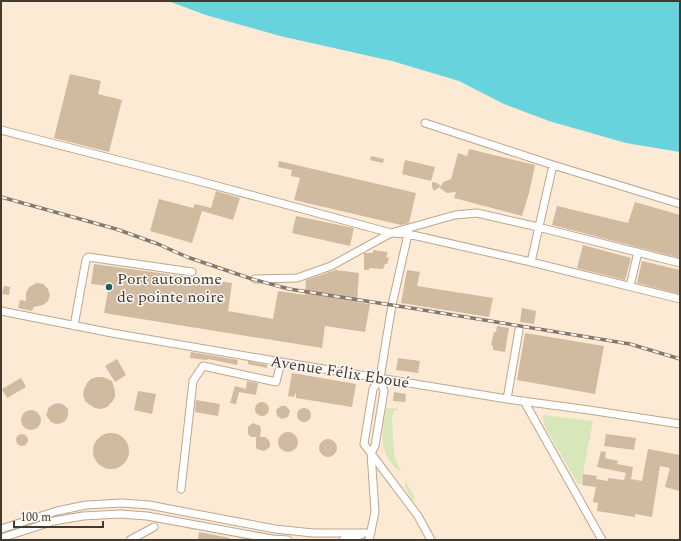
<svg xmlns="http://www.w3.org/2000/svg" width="681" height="541" viewBox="0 0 681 541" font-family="Spectral,serif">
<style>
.green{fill:#d8e7b9}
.water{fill:#67d3dc}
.building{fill:#d0baa0}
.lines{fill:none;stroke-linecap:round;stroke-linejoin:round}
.minor-casing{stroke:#bda78e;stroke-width:9}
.minor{stroke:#fff;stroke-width:7}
.rail-casing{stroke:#86796b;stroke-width:3.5}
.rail{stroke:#fef9f4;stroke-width:2;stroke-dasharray:6;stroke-linecap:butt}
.poi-dot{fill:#17625a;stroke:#fef9f4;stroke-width:1.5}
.labels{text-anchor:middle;stroke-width:3;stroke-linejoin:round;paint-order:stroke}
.poi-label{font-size:16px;fill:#42392f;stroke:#fef9f4;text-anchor:start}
.street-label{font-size:16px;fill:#42392f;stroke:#fef9f4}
</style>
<rect width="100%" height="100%" fill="#fcead4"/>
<!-- green -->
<path class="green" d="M386 408 399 409 394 411 392 417 394 455 401 472C377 455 382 433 386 408Z
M544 415 593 421 581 484H578L544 425 543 417Z
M405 480 415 498 412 500 405 487Z"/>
<!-- water -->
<path class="water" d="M168 1H680V152L626 143 549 121 504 104 459 81 392 61 280 36 206 15Z"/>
<!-- building -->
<path class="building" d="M70 74 101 81 98 94 122 100 109 152 54 138Z
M469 149 535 165 529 193 522 216 454 198 456 192 447 193 440 188 443 182 451 179 458 153 467 156Z
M371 156 384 159 383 163 370 160Z
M405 160 435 167 431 181 402 174Z
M279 161 416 193 409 223 401 225 294 200 300 178 291 176 292 170 278 167Z
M432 182 437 183 441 186 434 191 432 187Z
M216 191 240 198 233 220 202 211 192 243 150 231 159 199 193 208 195 204 211 208Z
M635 202 680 215V258L552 225 557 206 628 223Z
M296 216 354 228 350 246 292 233Z
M583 245 631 258 625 280 577 268Z
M373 250 388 252 386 257 389 258 387 264H385L383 269 369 268V270H364V253H373Z
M642 261 680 270V294L637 283Z
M94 264 232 283 228 311 273 319 278 291 305 295 306 280 336 270 359 273 357 302 370 304 365 332 325 326 322 348 104 313 109 286 91 284Z
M407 270 420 272 417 286 493 298 489 317 401 303Z
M37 283 43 284 48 289 50 295 48 301 43 305 34 307 32 311 18 308 20 300 26 301V293L29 287Z
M4 286 10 287 9 295 2 294Z
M522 308 536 311 534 324 520 322Z
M497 326 509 328 505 352 493 350V346L491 345 494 332H496Z
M525 333 604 346 595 394 517 380Z
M191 352 238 360 237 365 208 359 207 360 190 358Z
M398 358 420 361 418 373 396 370Z
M117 359 126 375 115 382 105 366Z
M248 361 267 365V368L248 364Z
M292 373 356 384 352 407 296 398V392L294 397 288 396Z
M97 377H103L112 381 115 391V397L112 402 107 407 101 409 95 408 90 405 85 401 83 395 84 389 87 383 91 379Z
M21 378 26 387 7 398 2 389Z
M247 381 258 383 256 395 239 392 236 404 230 403 235 386 246 389Z
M138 391 156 394 152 414 134 410Z
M394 392 406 394 405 402 393 401Z
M196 400 220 404 218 416 195 412Z
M255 409a7 7 0 1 1 14 0a7 7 0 1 1-14 0Z
M59 403 64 405 68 409V415L66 420 62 423 56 424 51 422 46 415 49 407 54 404Z
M281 406H286L290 411 288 417 282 419 277 416 276 410Z
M297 415a7 7 0 1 1 14 0a7 7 0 1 1-14 0Z
M21 420a10 10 0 1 1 20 0a10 10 0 1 1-20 0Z
M253 423 260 426 261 430 260 437H265L268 439 270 443V447L264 451 257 449 256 446V437H251L248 434V427Z
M278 442a10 10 0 1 1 20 0a10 10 0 1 1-20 0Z
M93 451a18 18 0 1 1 36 0a18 18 0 1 1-36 0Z
M16 440a6 6 0 1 1 12 0a6 6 0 1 1-12 0Z
M606 434 636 438 634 450 604 446Z
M319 448a9 9 0 1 1 18 0a9 9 0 1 1-18 0Z
M648 449 680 455V491L665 487 670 468 660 466 652 517 635 514V517L597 511 598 503 593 502 596 487 582 485 583 474 597 476 596 479 608 481V478L624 480 626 473 597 467 601 451 606 452 605 458 618 461 617 464 633 467 631 479 642 481Z
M199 532 230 538 229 540 198 539Z"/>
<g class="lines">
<!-- minor casing -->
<g class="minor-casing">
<path id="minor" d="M425 123 553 165 680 204
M1 130 195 180 391 233 408 234 531 262 680 299
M531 262 553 165
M255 279 297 278 331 266 391 233 455 215 477 213 538 227 680 263
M630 286 638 252
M1 311 112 333 281 362 507 399 589 410 680 424
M74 326 86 260 88 257 192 272
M380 378 373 389 364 444 418 516 431 540
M507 399 519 330
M524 401 602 540
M181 489 193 381 203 366 276 382 281 362
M1 529 57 511 86 505 122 503 149 505 275 529 313 533H371
M1 538 54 521 83 516 120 514 147 516 272 539 288 540
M130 540 154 527
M343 540 361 535
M369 540 375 512 371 453 375 446 384 391 380 378 392 305 408 234"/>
</g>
<!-- minor -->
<use href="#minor" class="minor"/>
<!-- rail casing -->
<g class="rail-casing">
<path id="rail" d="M1 197 116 229 158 244 187 257 252 279 289 289 417 309 630 344 680 359"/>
</g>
<!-- rail -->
<use href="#rail" class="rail"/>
</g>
<!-- markers -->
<circle class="poi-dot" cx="109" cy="287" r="4"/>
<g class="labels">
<!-- poi labels -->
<g class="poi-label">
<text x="117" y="284">Port autonome<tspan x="117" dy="18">de pointe noire</tspan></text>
</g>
<!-- street labels -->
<g class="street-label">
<text transform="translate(340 371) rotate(9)" y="6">Avenue Félix Eboué</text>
</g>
</g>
<!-- border -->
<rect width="681" height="541" fill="none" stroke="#42392f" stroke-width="4"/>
<!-- scale -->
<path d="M14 521v6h89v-6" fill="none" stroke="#42392f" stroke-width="2"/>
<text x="20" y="521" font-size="12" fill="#42392f" stroke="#fef9f4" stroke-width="3" paint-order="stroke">100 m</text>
</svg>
